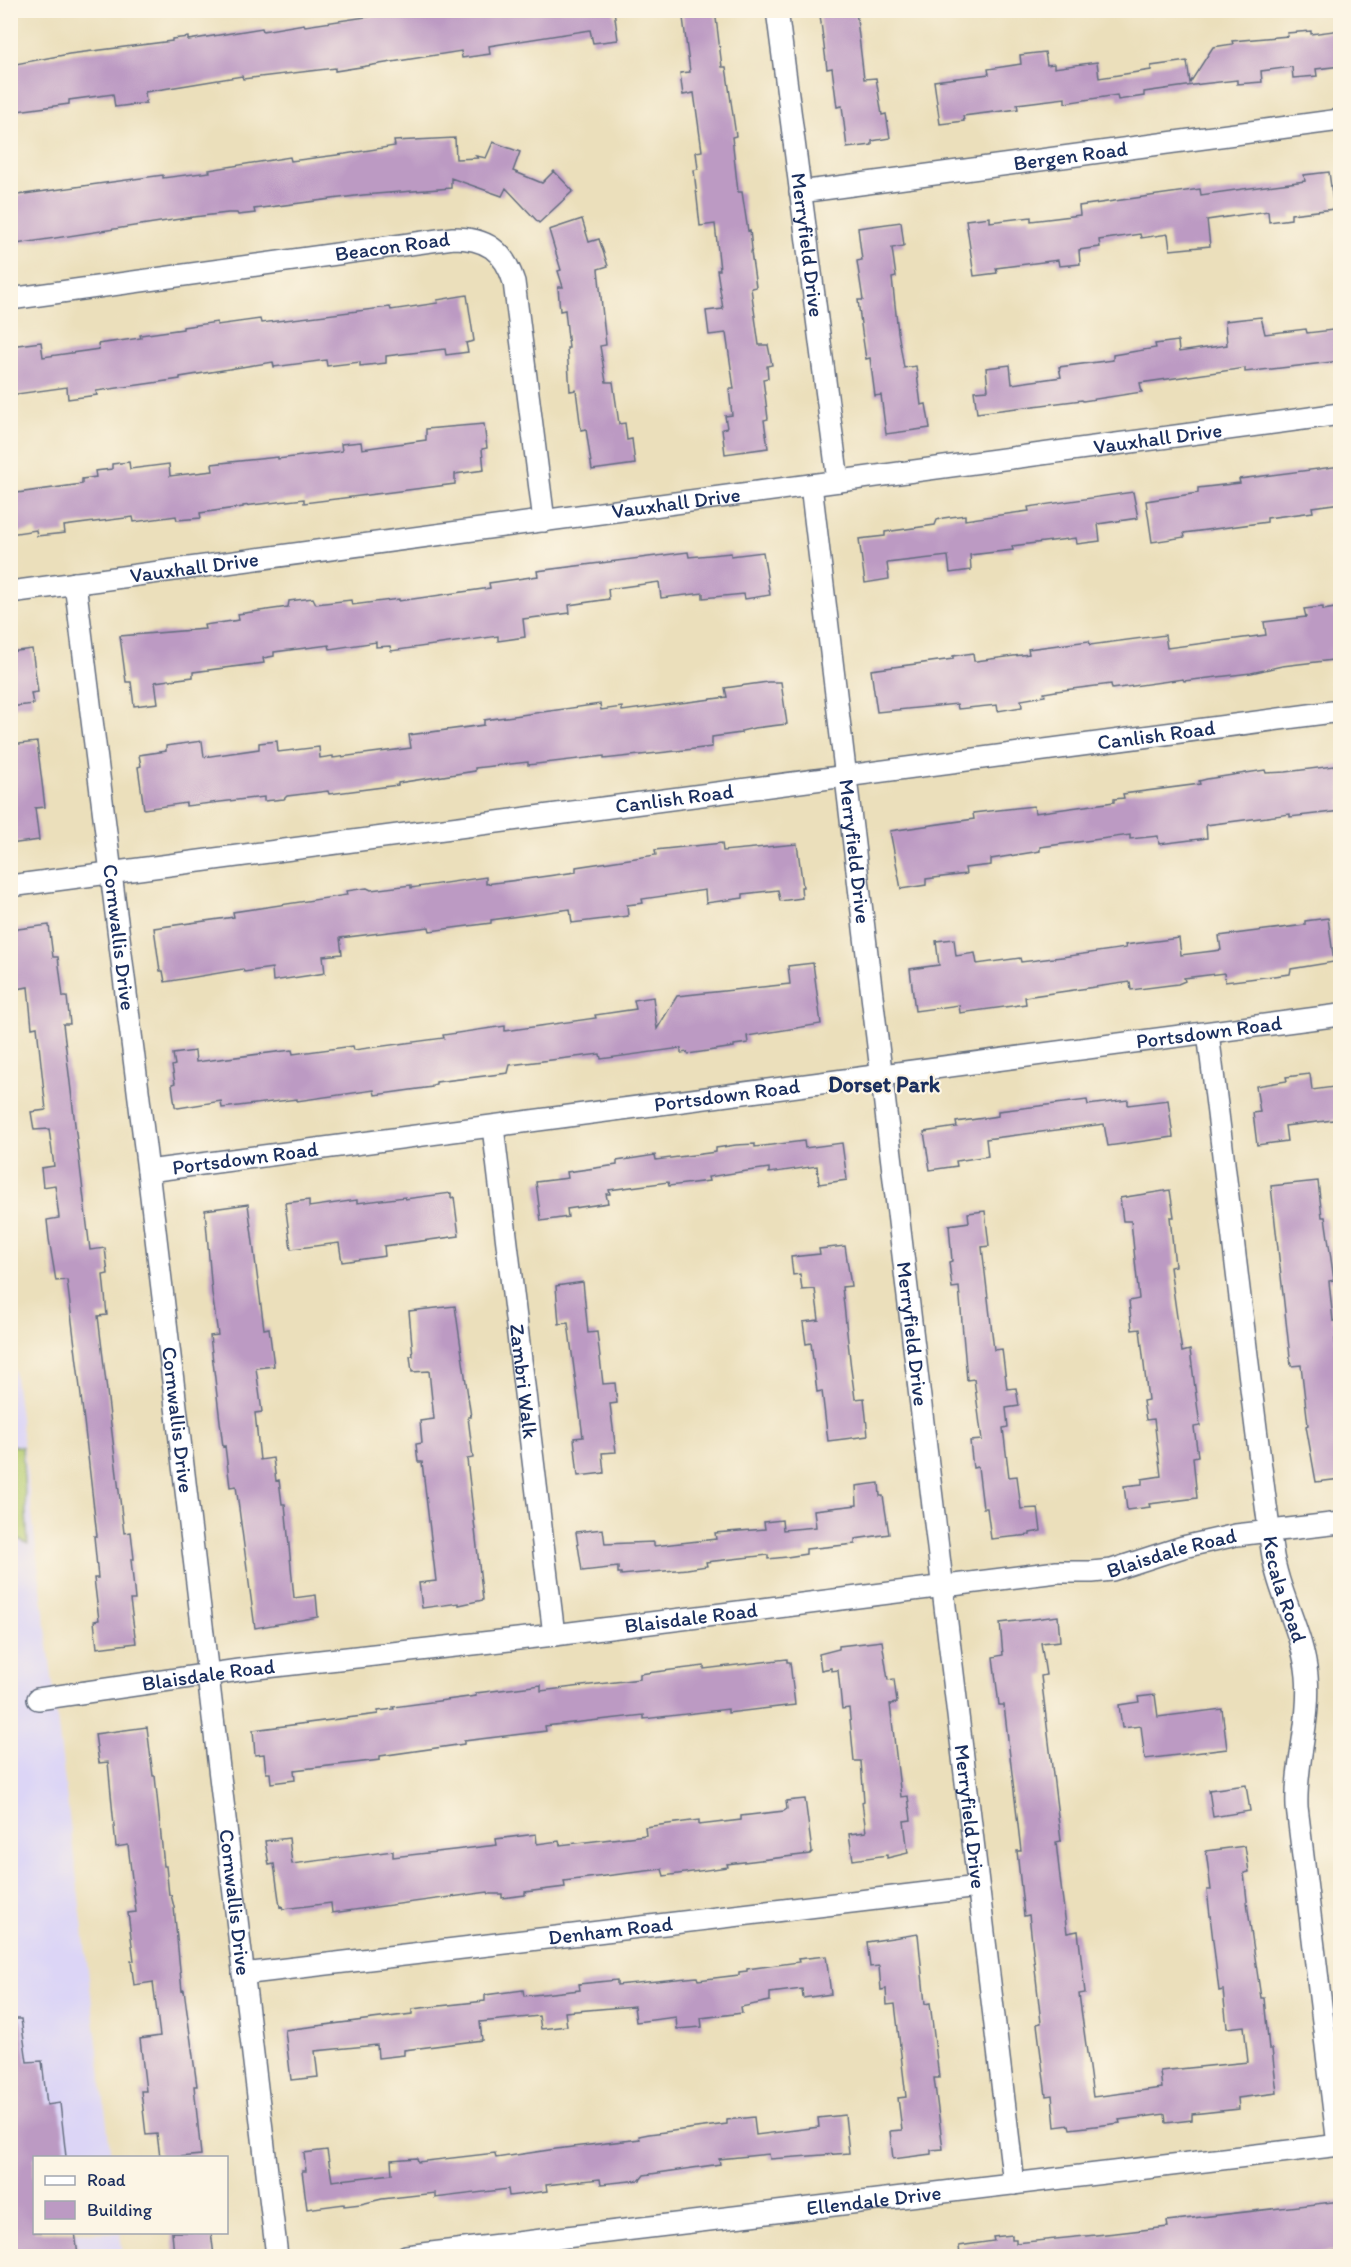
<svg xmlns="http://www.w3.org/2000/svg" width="1351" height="2267" viewBox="0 0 1351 2267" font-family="Itim,sans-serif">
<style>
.built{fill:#dcd5f6}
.green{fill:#b5cd72;stroke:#687e68;stroke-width:1.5}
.building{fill:#bc9ac3}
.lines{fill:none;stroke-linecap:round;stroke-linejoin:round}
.minor-casing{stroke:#646d7f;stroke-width:24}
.minor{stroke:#fff;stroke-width:21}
.labels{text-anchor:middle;stroke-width:4.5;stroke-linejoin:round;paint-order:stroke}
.street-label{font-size:21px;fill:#1b2f5e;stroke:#fcf5e5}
.neighbourhood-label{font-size:22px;font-weight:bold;fill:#1b2f5e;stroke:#fcf5e5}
</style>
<rect width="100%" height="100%" fill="#fcf5e5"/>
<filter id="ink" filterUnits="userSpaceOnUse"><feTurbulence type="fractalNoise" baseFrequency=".0167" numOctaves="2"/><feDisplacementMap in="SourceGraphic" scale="12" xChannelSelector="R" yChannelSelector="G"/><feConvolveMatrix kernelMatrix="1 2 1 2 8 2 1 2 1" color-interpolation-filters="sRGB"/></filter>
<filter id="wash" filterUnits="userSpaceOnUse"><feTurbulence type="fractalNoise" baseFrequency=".008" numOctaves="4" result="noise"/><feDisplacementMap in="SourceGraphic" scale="24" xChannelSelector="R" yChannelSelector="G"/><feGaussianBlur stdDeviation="1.35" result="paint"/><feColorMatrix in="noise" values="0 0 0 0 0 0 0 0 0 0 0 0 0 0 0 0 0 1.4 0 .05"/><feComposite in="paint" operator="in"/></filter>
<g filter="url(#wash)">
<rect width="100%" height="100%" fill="#ebdfbb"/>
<!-- built -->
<path class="built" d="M10 1335 111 2157 34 2158V2232L120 2233 123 2256H11Z"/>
<!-- green -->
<path class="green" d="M11 1445 22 1447 28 1544 11 1535Z"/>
<g id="blocks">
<!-- building -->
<path class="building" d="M413 10H614L618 40 593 43 590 30 489 46 490 54 462 58 461 51 335 71V68L243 79 242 76 145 92 146 103 115 107 113 94 69 100V104L10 112V65L69 54 172 41V39L188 37V40L262 28 263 31 304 24 305 26Z
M682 10H715L722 67H726L736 136 732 137 738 192H742L748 231 750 230 752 249 751 252 756 287 751 288 759 345H768L772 365 767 366 768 378 763 379 768 419 764 420 768 448 725 454 722 429 727 428 725 416 732 415 729 389H734L726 333 709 335 706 311 723 309 717 270H720L715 224 700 226 694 170 698 169 696 152 702 151 694 93 683 95 680 73 690 72Z
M856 11 864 79 876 78 882 115 886 114 890 138 872 141V145L847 148 842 106 837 107 832 68 827 69 820 15Z
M1341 30V66L1316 69 1317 76 1293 78 1292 67 1261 71 1262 82 1237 84V80L1201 84 1144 92V96L1118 100 1117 95 1065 103V98L1017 104 1018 109 963 116 964 121 940 124 934 81 989 74 988 69 1021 64 1020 55 1045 52 1047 65 1054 64V68L1097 62 1099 78 1151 70V66L1187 61 1190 83 1213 47 1233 44 1232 41 1288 36 1287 33 1311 31V34Z
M455 138 456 159 478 158 476 156 486 158 493 142 520 152 513 171 542 183 554 171 573 191 539 223 506 188 502 196 451 178V188L363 195 254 209 255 213 238 215 237 213H228L193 217 10 245V196L163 175V178L210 172 209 170 290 157 291 161 345 154 395 146 394 141Z
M1329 172 1334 209 1291 214V219L1269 222 1268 211 1207 220 1210 246 1170 250 1168 234 1141 238 1140 234 1099 240 1100 247 1079 250 1080 264 1059 266 1058 260 996 268 997 273 974 276 966 220 990 217V222L1031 217V221L1080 215 1079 206 1200 189 1201 195 1243 189 1305 181 1304 175Z
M582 219 589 242 599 239 608 266 598 269 606 345 600 346 606 382H613L619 424 625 423 627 440 632 439 635 464 592 470 586 429 581 430 576 390 570 391 567 348H569L565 310 560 311 558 287H563L558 271 561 270 549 230Z
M901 222 904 246 892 248 896 277 892 278 898 332 904 368 916 366 921 405 926 404 930 428 886 434 881 395 875 396 870 358 866 359 862 332 858 300H863L857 261 862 260 858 228Z
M467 295 474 341 466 343 468 352 446 355 445 349 386 356V363L360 366V362L327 366 326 360 274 367 273 362 180 377V379L96 391 97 395 68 399 67 387 10 395V346L41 342 43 357 99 349 98 344 141 338 140 335 183 329V327L217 322V325L260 319 261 323 390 307 391 310 438 303 437 300Z
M1261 317 1265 334 1306 329 1307 333 1341 329V361L1245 372V368L1140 383 1142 392 1083 401 1082 400 977 413 974 391 988 390 986 368 1010 365 1012 384 1061 377 1059 367 1113 360V355L1156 348 1155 344 1178 341 1179 352 1227 345 1225 321Z
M484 424 487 448 482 449 484 470 455 474V484L304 503V499L243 506V507L200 513 201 518 177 520 176 516 134 522 133 517 64 526 65 533 37 536 36 530 10 534V494L82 484V479L96 477 95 471 112 469V464L129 462 130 469 169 464 170 476 213 471 212 464 278 457V459L342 451 341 444 361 442 362 449 426 440V429Z
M1341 466V503L1312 507 1313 512 1267 518V522L1184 533 1185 537 1152 542 1146 501 1198 493V488L1240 483 1239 479Z
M1133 492 1138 518 1098 524 1100 541 1077 544 1076 538 1012 546 1013 550 970 555 971 570 950 573 948 556 887 563 889 579 865 583 859 539 885 536V532L935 525 937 520 943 518 965 515V520L1029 511 1028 507Z
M688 552 689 557 731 553V556L763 552 770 595 745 599 744 594 703 598V593L661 598 659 582 608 589 609 599 569 605 570 613 523 619 525 637 498 641V636L391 651 390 646 376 647V642L330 649 329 645 274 652V656L263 658 264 663 193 672V677L155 682 158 703 134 706 131 682H126L120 636 205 629 204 625 239 620 238 614 288 607 289 601 313 598 316 604 351 600 352 605 399 599V601L490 588 489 583 538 576 537 571Z
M1323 607V610L1341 607V659L1282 666 1251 673 1184 681 1183 679 1112 689 1111 684 1056 691 1044 693 1045 696 1021 700 1022 707 998 711 997 705 958 709 957 704 877 712 871 670 953 659V656L973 653 974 661H976L1029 654 1028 649 1089 641 1090 645 1165 635 1167 648 1266 635 1264 622 1306 617 1304 609Z
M32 649 38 692 31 693 33 704 10 707V652Z
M768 682H781L787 724 754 728 741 731V733L712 737V747L604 759V756L528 765V762L475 768V771L398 783V785L329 794 328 791 287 796 284 799 264 801V797L186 806V803L144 809 138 767 141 766 139 755 166 751V746L202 741 204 757 259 749V743L277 741 278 752 319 747 320 758 333 756V758L411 748 409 735 484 725V720L600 704 601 710 622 707V711L665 705 727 697 725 688Z
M37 742 45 807 35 808 39 840 10 844V745Z
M1341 765V811L1290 817V814L1206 825 1207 838 1159 844 1158 836 1130 839V835L1040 847V851L991 859V865L965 868 966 874 926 879V885L901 889 890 831 974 819 973 813 1034 806 1035 813 1114 802V799L1124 798 1123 794 1200 784 1199 781 1207 779 1265 770 1266 773 1286 772Z
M722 843 723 851 797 844 803 887H801L802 898 780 901 778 890 743 894V898L706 903 705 890 642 899 643 903 627 905 628 916 572 923 570 909 491 920V923L468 926 430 931 429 927 340 938 342 954 323 956 325 973 273 981 272 968 244 972 243 969 165 982 163 971H160L154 928 234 917 233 912 347 895 346 891 367 888 371 890 411 885V888L486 877V884L526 879 576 872V867L656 855 655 850Z
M1328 918 1334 962 1291 969 1290 974 1225 982 1224 973 1184 978 1185 981 1178 984 1131 990 1130 982 1025 997 1026 1004 960 1013 959 1005 915 1011 910 969 939 965 936 941 954 939 956 956 975 953 977 964 1020 958 1021 962 1062 957 1126 948 1125 945 1179 938 1181 955 1221 950 1219 936 1305 925V921Z
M49 925 53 957H58L63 997H67L70 1024H63L90 1250 105 1248 108 1274 103 1275 107 1315 98 1316 124 1533 131 1532 134 1559H131L135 1600H130L136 1643 97 1648 94 1621 99 1620 94 1578H98L94 1536H97L84 1421 67 1280 56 1281 49 1239 47 1220 59 1218 55 1185 43 1187 41 1168 54 1166 49 1129 34 1130 31 1112 46 1110 37 1027 32 1028 28 987 12 990 10 979V930Z
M813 963 821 1024 747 1036 748 1043 734 1045V1047L688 1054 687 1052 681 1053V1048L601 1059 600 1054 551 1060 510 1065 508 1073 436 1082V1084L432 1085V1087L375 1095 374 1090 297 1101V1099L222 1108 221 1101 178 1108 175 1106 172 1084 175 1083 172 1066 175 1065 173 1054 195 1051 196 1062 292 1050 293 1054 353 1046 354 1050 444 1038 443 1035 505 1026V1031L596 1018 595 1015 636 1009 634 1000 653 997 657 1029 677 996 790 984 788 966Z
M1310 1074 1312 1090 1341 1086V1119L1285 1126 1287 1141 1257 1145 1253 1113 1260 1112 1256 1086 1287 1081 1286 1077Z
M1087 1100 1088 1105 1128 1100V1105L1168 1100 1173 1137 1108 1146 1104 1124 986 1139 988 1156 956 1161 957 1166 930 1170 924 1132 957 1127 956 1122 998 1116V1111Z
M804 1141 805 1148 842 1143 847 1180 819 1184 817 1166 769 1173V1168L740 1172 708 1177 709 1181 669 1186 668 1182 609 1190 610 1194H606L608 1203 567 1209 568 1217 541 1221 536 1182 568 1178 567 1172 617 1165V1161L655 1155 656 1160 716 1152V1148L736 1145 755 1144V1147Z
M1318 1181 1322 1217H1325L1334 1280 1329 1281 1333 1321H1341V1338L1335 1339 1341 1379V1479L1316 1482 1306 1426 1308 1425 1301 1365 1291 1366 1271 1186Z
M1170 1190 1174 1217H1170L1175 1266 1170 1267 1176 1310 1182 1352 1190 1350 1200 1426 1194 1427 1198 1456 1193 1457 1197 1498 1149 1504 1150 1507 1127 1510 1124 1486 1142 1484V1479L1161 1476 1154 1419 1146 1420 1143 1401 1148 1400 1140 1329 1132 1330 1129 1301 1139 1299 1131 1221H1123L1120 1198Z
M451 1193V1198L454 1197 459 1236 384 1246 385 1256 342 1262 339 1243 291 1249 285 1203 309 1200V1207L357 1200V1203L405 1197V1199Z
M248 1204 264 1329 269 1328 274 1366 256 1368 262 1412 255 1413 260 1460 273 1458 276 1481 279 1480 282 1504H285L294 1598 316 1595 318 1617 255 1628 236 1486 230 1487 225 1446 223 1447 210 1336 218 1335 212 1293 205 1210Z
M985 1211 989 1246 982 1247 994 1350 1002 1349 1007 1389 1016 1388 1019 1406 1006 1408 1008 1427 1003 1428 1009 1477 1017 1476 1021 1509 1038 1508 1041 1531 1030 1533V1535L991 1539 987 1508H983L978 1467 973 1468 970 1441 982 1440 974 1379 967 1380 959 1287 952 1288 949 1262 952 1261 949 1225 969 1222 968 1213Z
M845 1246 851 1286 842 1287 851 1369 855 1399 864 1398 868 1436 828 1441 822 1391 817 1392 811 1343 806 1344 803 1322 819 1320 815 1289 802 1290 800 1274 793 1275 791 1257 820 1254 819 1249Z
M583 1282 588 1333 597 1332 603 1384 615 1383 617 1403 610 1404 616 1452 602 1453 604 1473 578 1476 574 1438 583 1437 568 1323 559 1324 556 1286Z
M455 1306 471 1417H468L473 1458 467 1459 483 1600 459 1605V1603L422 1608 419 1583 436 1581 422 1462H418L416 1444 422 1443 420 1421 434 1419 429 1371 412 1372 410 1356H413L409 1311Z
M879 1483 880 1496H883L889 1534 855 1539V1544L806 1549V1554L787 1557 768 1559V1555L706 1562 707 1566 687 1569 621 1575V1573H618V1567L582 1571 576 1532 603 1529 605 1544 654 1542V1546L716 1539 715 1533 765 1529 764 1522 782 1520 783 1530 816 1527 814 1510 857 1505 856 1486Z
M1058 1616 1060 1641 1041 1643 1046 1675 1041 1676 1061 1841 1056 1842 1061 1886 1067 1933 1078 1931 1085 1993 1079 1994 1093 2097 1162 2088 1160 2071 1248 2062 1244 2026 1227 2028 1223 1990 1219 1991 1207 1890H1211L1206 1851 1245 1846 1249 1872 1244 1873 1248 1910 1261 1998H1264L1269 2049H1272L1277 2093 1238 2098 1239 2109 1192 2114V2120L1166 2123 1165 2114 1119 2120 1120 2123 1070 2129 1069 2125 1055 2127 1052 2095 1046 2096 1037 2024 1041 2023 1029 1915 1024 1916 1017 1851H1021L1004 1705H999L993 1657 1003 1655 1000 1623Z
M882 1641 888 1680 894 1679 897 1703 890 1704 901 1797 908 1796 911 1820 904 1821 908 1853 887 1858V1855L853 1860 849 1834 866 1832 862 1802 864 1801 861 1761H854L849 1708 842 1709 838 1670 831 1671V1668L821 1670 819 1654 839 1649V1646Z
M787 1659V1662H790L795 1705 728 1713V1709L644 1719V1715L545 1726 546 1731 464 1741V1744L380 1756V1760L294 1770 295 1780 271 1783 270 1773H266L264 1754 255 1755 253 1730 378 1714V1711L394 1709 393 1707 476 1696V1693L517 1688 541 1685V1691L640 1679V1674L647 1673 704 1666V1669Z
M1155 1695 1158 1717 1222 1709 1227 1749 1145 1759 1141 1726 1122 1728 1119 1705 1139 1702 1138 1697Z
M147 1727 153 1776H155L164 1866H166L169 1895H171L174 1907 182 1991 184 1990 197 2086H194L201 2155 179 2157H160L157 2134 146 2135 141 2091H146L140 2039 160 2036 153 1982 134 1985 131 1961H134L128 1913 136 1912 128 1845 116 1847 108 1762 99 1763 95 1734Z
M1246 1785 1250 1811 1213 1817 1209 1790Z
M805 1799 812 1852 810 1854 727 1864 728 1867 664 1876 662 1869 564 1881 565 1887 525 1892V1895L502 1898V1894H489L488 1892 332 1913 331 1903 283 1909 282 1906 280 1907 274 1864 269 1865 265 1841 289 1838 292 1864 393 1851V1857L497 1845 496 1839 536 1834 537 1844 559 1841 560 1845 646 1835 645 1827 699 1820V1825L741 1820V1816L784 1811 787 1809 786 1801Z
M918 1934 925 2004 930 2003 936 2052 939 2078H934L943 2149 931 2150V2154L893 2159 890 2131 902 2130 898 2098 906 2097 895 2004 887 2005 886 1989 881 1990 879 1966 870 1967 867 1942Z
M826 1956 831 1994 803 1998 802 1989 770 1993V2001L741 2007 742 2013 701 2018 702 2027 677 2029 676 2017 636 2022 634 2006 565 2012 567 2026 541 2029 539 2016 480 2022 482 2040 404 2050V2055L378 2058 377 2045 315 2051 318 2077 291 2080 285 2030 412 2014V2009L485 2001V1995L523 1990 524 1996 580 1990 579 1984 617 1980V1985L697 1977 698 1980 739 1975V1972L747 1971V1969L799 1962 798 1959Z
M10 2019H21L27 2062 42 2061 47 2105 60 2103 66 2157H34V2232H75L78 2256H10Z
M845 2115 849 2153 770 2159 769 2154 719 2159 720 2164 644 2175 640 2180 601 2184 600 2179 546 2185 547 2191 509 2196 508 2189 435 2198V2193L382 2199 361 2204 344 2206V2204L307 2209 302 2171H306L304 2153 327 2150 332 2181 392 2174 391 2160 417 2158 418 2162 495 2153 496 2158 556 2149 640 2139 639 2136 649 2134 727 2124V2120L754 2117 756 2135 819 2127 818 2118Z
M1341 2201V2251L1271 2256H960L959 2246 994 2241 993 2237 1012 2235V2239H1016V2243L1116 2233 1168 2227 1167 2221Z
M172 2232H211L214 2256H174Z"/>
</g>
</g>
<g filter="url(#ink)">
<use href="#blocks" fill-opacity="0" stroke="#646d7f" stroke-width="1.5"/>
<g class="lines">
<!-- minor casing -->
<g class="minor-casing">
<g id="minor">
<path id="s1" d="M777 10 838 481"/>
<path id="s2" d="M800 192 1340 120"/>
<path id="s3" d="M10 299 453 238C486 238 504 250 514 282L544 521"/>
<path id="s4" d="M811 485 1014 2184"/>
<path id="s5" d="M75 583 148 1171 277 2256"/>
<path id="s6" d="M10 592 1340 414"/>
<path id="s7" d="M10 886 1340 711"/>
<path id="s8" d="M1208 1033C1230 1205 1248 1378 1272 1550 1278 1594 1303 1632 1307 1676 1311 1721 1295 1763 1297 1807L1338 2145"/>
<path id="s9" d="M493 1127 554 1635"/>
<path id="s10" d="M148 1171 1340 1015"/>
<path id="s11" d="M38 1699 239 1670 554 1635 1057 1572H1092L1112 1570 1183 1547 1236 1535 1340 1523"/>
<path id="s12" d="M243 1974 978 1887"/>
<path id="s13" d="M406 2256 1340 2145"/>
</g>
</g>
<!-- minor -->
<use href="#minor" class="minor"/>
</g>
</g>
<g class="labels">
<!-- street labels -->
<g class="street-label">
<text dy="7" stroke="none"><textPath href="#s2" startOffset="273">Bergen Road</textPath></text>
<text dy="7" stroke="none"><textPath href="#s1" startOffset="237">Merryfield Drive</textPath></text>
<text dy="7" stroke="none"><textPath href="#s3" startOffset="386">Beacon Road</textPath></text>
<text dy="7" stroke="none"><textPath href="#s6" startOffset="1158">Vauxhall Drive</textPath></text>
<text dy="7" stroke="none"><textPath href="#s6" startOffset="672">Vauxhall Drive</textPath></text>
<text dy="7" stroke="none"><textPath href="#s6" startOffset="186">Vauxhall Drive</textPath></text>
<text dy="7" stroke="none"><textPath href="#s7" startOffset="1156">Canlish Road</textPath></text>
<text dy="7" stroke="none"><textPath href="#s7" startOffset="670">Canlish Road</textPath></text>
<text dy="7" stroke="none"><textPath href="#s4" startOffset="369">Merryfield Drive</textPath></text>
<text dy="7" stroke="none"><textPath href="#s5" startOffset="357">Cornwallis Drive</textPath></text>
<text dy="7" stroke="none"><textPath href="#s10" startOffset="1070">Portsdown Road</textPath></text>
<text dy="7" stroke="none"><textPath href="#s10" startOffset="584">Portsdown Road</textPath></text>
<text dy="7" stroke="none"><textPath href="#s10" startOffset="98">Portsdown Road</textPath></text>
<text dy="7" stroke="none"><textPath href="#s4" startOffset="855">Merryfield Drive</textPath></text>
<text dy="7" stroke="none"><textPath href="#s9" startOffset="256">Zambri Walk</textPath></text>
<text dy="7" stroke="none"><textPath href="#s5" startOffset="843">Cornwallis Drive</textPath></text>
<text dy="7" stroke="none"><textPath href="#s11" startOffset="1144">Blaisdale Road</textPath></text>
<text dy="7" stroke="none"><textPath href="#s8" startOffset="562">Kecala Road</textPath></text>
<text dy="7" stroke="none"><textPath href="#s11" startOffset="658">Blaisdale Road</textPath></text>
<text dy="7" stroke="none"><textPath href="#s11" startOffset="172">Blaisdale Road</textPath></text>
<text dy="7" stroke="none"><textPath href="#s4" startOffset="1341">Merryfield Drive</textPath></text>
<text dy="7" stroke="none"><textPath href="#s5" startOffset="1329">Cornwallis Drive</textPath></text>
<text dy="7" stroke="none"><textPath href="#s12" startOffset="370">Denham Road</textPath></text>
<text dy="7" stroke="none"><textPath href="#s13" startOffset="471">Ellendale Drive</textPath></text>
</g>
<!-- neighbourhood labels -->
<g class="neighbourhood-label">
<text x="884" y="1092">Dorset Park</text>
</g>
</g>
<!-- margin -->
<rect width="1351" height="2267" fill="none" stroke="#fcf5e5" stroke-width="36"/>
<!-- legend -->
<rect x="33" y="2156" width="195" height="78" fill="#fcf5e5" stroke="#a2a6af" stroke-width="1.5"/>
<rect x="45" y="2176" width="30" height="9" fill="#ffffff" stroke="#a2a6af" stroke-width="1.5"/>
<text x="87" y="2186" font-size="18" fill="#1b2f5e">Road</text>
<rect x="45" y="2201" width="30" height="18" fill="#bc9ac3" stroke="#a2a6af" stroke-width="1.5"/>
<text x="87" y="2216" font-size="18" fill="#1b2f5e">Building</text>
</svg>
